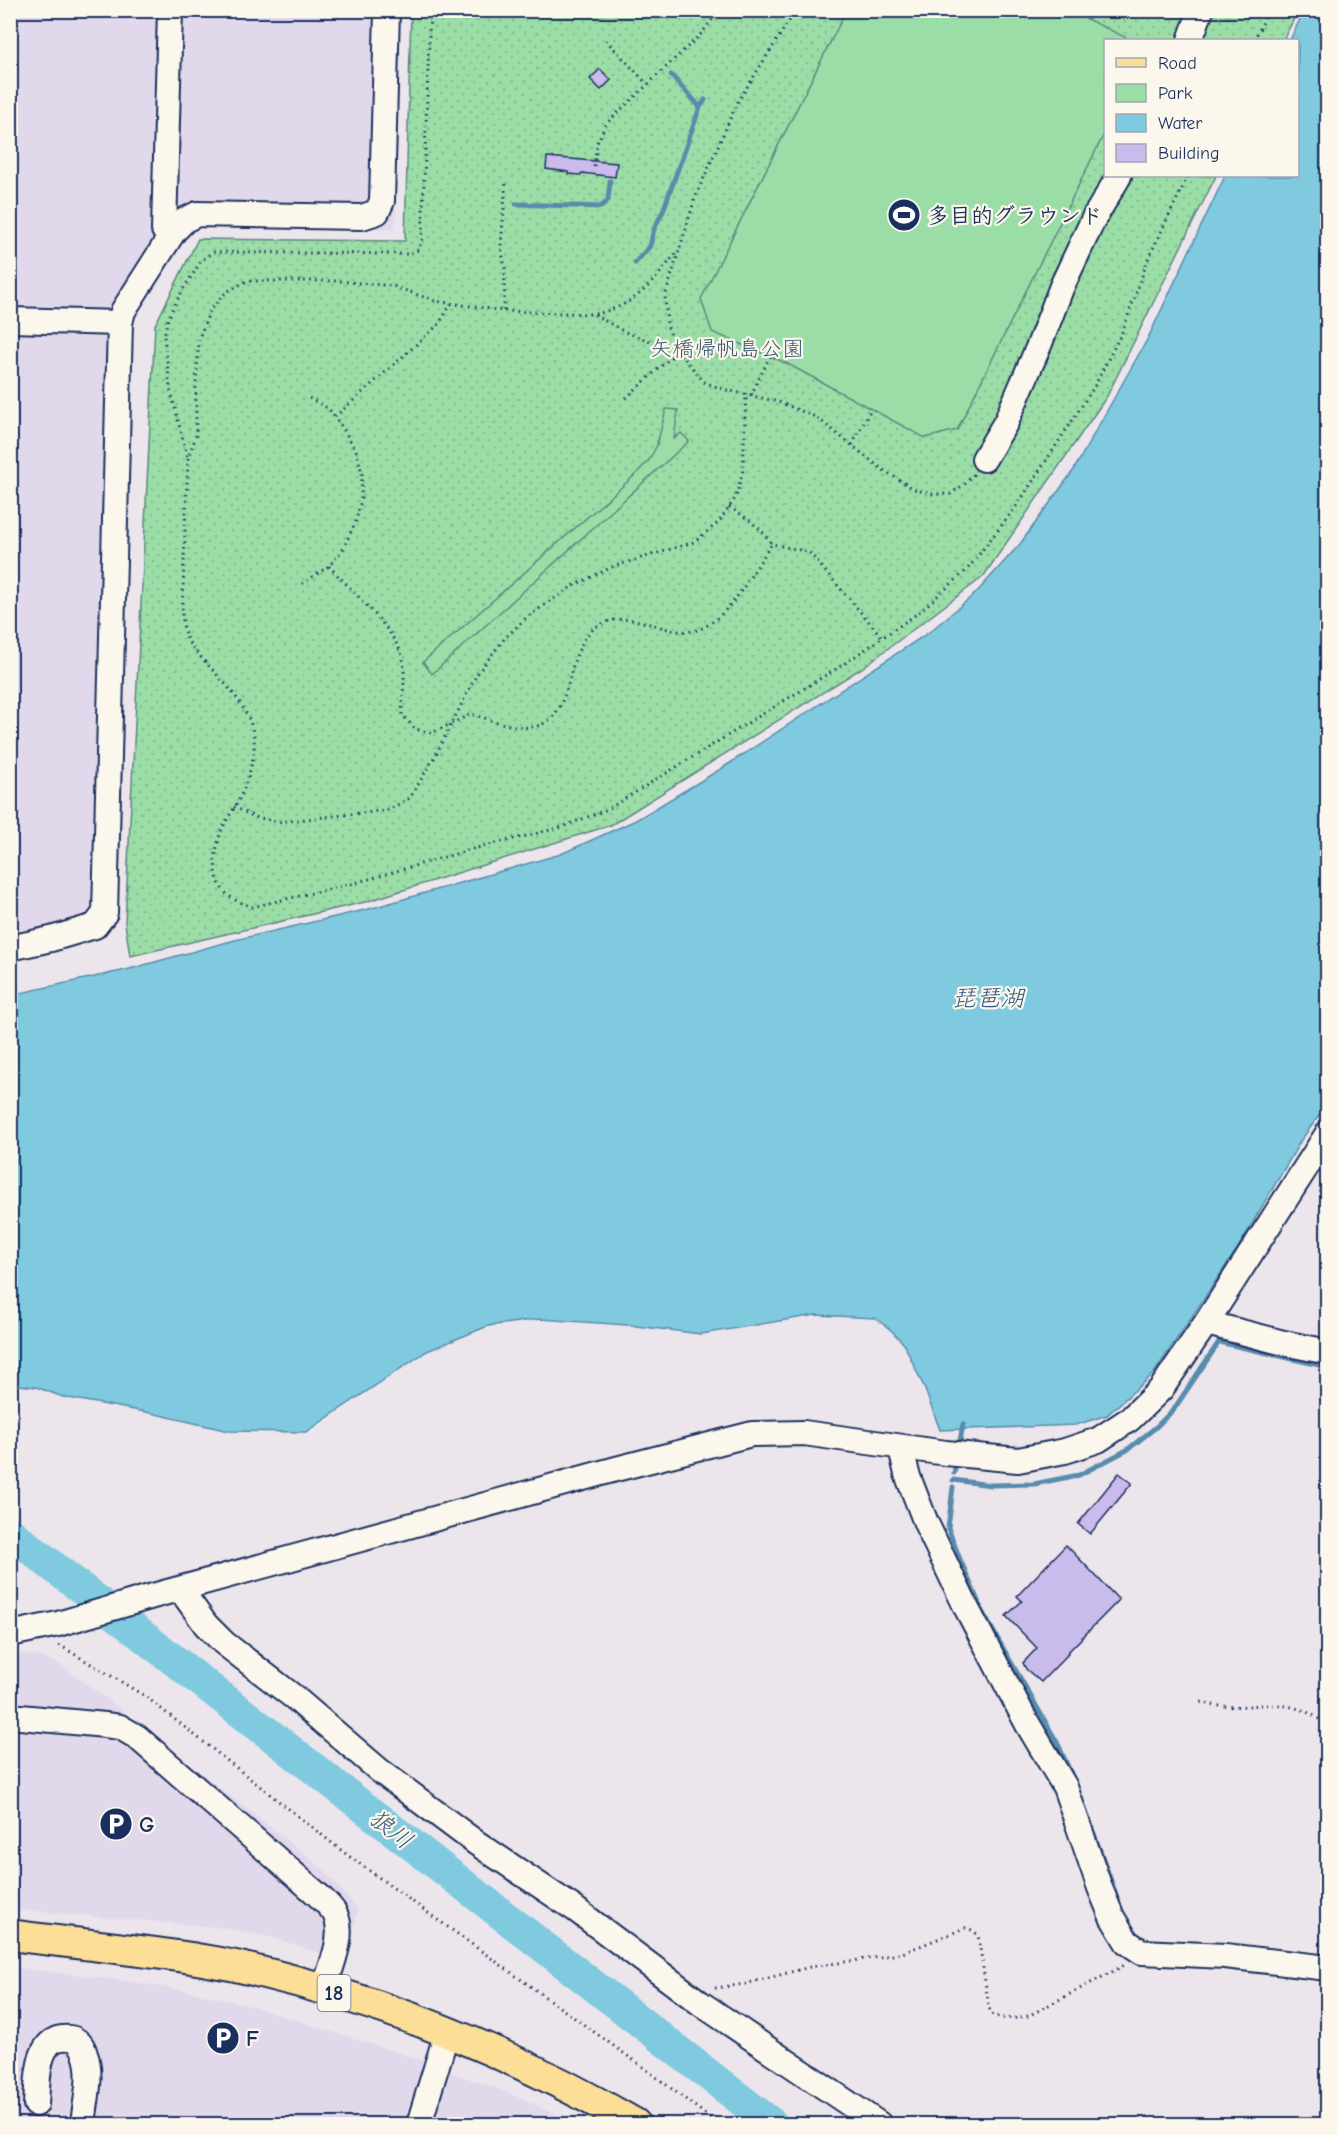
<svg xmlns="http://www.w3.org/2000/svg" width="1338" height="2135" viewBox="0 0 1338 2135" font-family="'Comic Neue','Klee One',sans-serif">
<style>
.built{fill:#e2d8ec}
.green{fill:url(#green-dots);stroke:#5b8682;stroke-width:1.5}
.pitch{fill:#9bdda7;stroke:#5b8682;stroke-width:1.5}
.water{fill:#80cae0;stroke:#588cac;stroke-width:1.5}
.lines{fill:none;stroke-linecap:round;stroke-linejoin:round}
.stream{stroke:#588cac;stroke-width:5}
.river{stroke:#80cae0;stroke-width:32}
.building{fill:#c9bbec;stroke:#1b2f5e;stroke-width:1.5}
.minor-casing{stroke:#1b2f5e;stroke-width:28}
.major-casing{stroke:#1b2f5e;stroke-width:34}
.path{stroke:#1b2f5e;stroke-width:3;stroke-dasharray:1.5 4.5;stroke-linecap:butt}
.minor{stroke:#fbf7ec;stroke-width:24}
.major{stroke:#fcde96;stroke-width:30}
.labels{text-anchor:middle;stroke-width:4.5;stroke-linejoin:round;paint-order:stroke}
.shield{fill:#fbf7ec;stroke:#5e6b89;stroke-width:1.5}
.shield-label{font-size:21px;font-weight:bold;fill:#1b2f5e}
.poi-label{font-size:22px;font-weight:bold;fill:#1b2f5e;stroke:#fbf7ec;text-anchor:start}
.park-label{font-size:22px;fill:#3b5a70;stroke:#fbf7ec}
.water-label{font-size:24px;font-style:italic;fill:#34567e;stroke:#fbf7ec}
</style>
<defs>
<pattern id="green-dots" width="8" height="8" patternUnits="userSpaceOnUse" patternTransform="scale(1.5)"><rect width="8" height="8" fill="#9bdda7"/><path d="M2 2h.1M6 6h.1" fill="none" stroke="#85be92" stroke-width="1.8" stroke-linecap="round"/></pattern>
</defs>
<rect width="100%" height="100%" fill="#ece5ec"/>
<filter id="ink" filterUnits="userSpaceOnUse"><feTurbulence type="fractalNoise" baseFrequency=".0167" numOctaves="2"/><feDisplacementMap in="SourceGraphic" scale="12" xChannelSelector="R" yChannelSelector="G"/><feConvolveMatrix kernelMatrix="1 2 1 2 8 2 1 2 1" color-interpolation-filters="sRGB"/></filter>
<g filter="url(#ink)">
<!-- built -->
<path class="built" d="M11 11H401L395 229 223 221 198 224 187 231 132 325 122 826 117 917 99 932 11 955Z
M21 1654 38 1656 61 1665 119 1708 323 1869 358 1909 347 1962 274 1938 225 1928 11 1909 10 1657Z
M10 1967 112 1979 189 1991 252 2006 411 2057 521 2098 575 2124H11Z"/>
<!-- green -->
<path class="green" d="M411 11H1298L1283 40H1106V176H1216L1107 396 983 577 862 668 611 825 365 902 130 956 125 923 155 325 198 239 405 241Z"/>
<!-- pitch -->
<path class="pitch" d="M846 11H1070L1127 38 1128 40H1106L1105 132 957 430 925 438 786 363 712 332 701 299Z
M666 409 678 410 674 439 681 433 689 441 432 674 423 662 634 476 649 460 657 445Z"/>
<!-- water -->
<path class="water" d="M1304 11H1328L1327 1105 1301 1140 1239 1246 1154 1373 1107 1415 1076 1425 940 1430 924 1387 904 1344 891 1330 875 1318 816 1315 701 1334 628 1325 540 1319 488 1326 427 1351 306 1432 229 1431 151 1413 63 1397 36 1387 11 1384V995L126 970 235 940 369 909 561 854 636 820 724 767 928 633 976 593 1020 544 1073 471 1148 338 1225 176H1298V40H1290Z"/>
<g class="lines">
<!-- stream -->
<path class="stream" d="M671 75 700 107 705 100
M516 204 601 207 608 200 610 181
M635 263 650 246 654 229 663 211 700 107
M959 1447 963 1424
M954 1473 957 1460
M953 1480 991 1485 1034 1484 1079 1475 1127 1450 1156 1427 1174 1409 1219 1342 1328 1367
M953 1487 948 1528 959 1557 984 1615 1058 1744 1072 1776
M1081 1798 1123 1914"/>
<!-- river -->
<path class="river" d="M10 1533 772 2124"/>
</g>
<!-- building -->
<path class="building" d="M600 69 611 80 601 90 590 79Z
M547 157 617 163 615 177 582 173 581 175 568 174V172L546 169Z
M1119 1473 1132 1483 1090 1534 1078 1524Z
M1066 1545 1119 1600 1067 1653 1068 1654 1041 1682 1026 1669 1023 1663 1037 1648 1006 1616 1022 1601 1017 1596Z"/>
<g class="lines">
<!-- minor casing -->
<g class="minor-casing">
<path id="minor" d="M170 10 164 230 170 237
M1190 40 1201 10
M10 320 120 323
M984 459 1006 422 1040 343 1062 286 1094 218 1119 176
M10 948 51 939 95 926 105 913 120 323 123 311 174 231 185 220 197 214 362 217 377 212 382 201 387 10
M1206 1323 1284 1343 1328 1352
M901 1448 907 1474 926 1523 967 1609 1027 1723 1065 1787 1100 1888 1112 1917 1127 1942 1142 1952 1225 1956 1328 1968
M180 1589 206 1625 224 1643 295 1698 380 1771 475 1842 575 1909 700 2003 879 2124
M10 1634 58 1624 153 1596 616 1469 752 1434 804 1433 946 1453 1018 1460 1065 1451 1098 1440 1130 1419 1161 1389 1206 1323 1328 1133
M10 1716 105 1725 120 1727 137 1737 318 1895C323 1900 330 1906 334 1912 347 1934 330 1967 324 1990
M36 2104C38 2082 35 2033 70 2038 78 2039 83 2046 85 2054 93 2075 85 2103 83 2124
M419 2124 447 2032"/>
</g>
<!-- major casing -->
<g class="major-casing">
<path id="major" d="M10 1935C71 1943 131 1949 191 1958 207 1961 224 1963 240 1967 379 1999 512 2052 635 2124"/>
</g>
<!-- path -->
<path class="path" d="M796 10 737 103 695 198 665 297 667 325 678 351 704 382 722 389 779 402 816 417 883 470 914 489 931 494H950L965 484 974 474
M1080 15 1082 10
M606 40 647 84
M1254 40 1269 10
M594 166 597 143 606 124 702 33 715 16 717 10
M504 311 505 267 501 247 506 181
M595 314C635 306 652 284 676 253
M678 351 625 332 593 314 504 311 435 301 393 286 339 281H247L226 292 211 308 199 338 196 385V436L188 458 182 615C183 622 184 631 186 637 190 646 199 655 206 663 227 686 257 714 254 748 253 764 247 783 240 797 236 807 229 815 224 825 215 844 210 873 224 891 231 900 242 903 252 907L355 883 476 848 559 828 608 809 844 664 918 613 967 570 1018 504 1094 387 1123 330 1148 259 1188 176
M751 395 770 356
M626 398 678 351
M335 417 439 324 451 304
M852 445 871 409
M187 456 170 388 164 336 168 318 182 291 202 260 213 252 408 254 418 250 422 241 430 10
M729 507C747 518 761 527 772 544L809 552 882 637
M329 566C348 587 399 633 403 660 406 677 402 697 402 715L415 729 432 733 471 714C501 722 542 743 560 706 567 692 570 676 574 662 578 651 583 638 592 630 632 599 671 647 706 626 736 608 752 571 772 544
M302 584 329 566 343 549 356 521 361 500 362 473 356 450 342 427 329 409 307 397
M234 807 255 817 279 822 388 810 410 798 435 756 477 674 504 639 527 617 573 586 612 567 694 542 719 522 736 497 743 470 746 393
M59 1645 145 1696 346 1854 643 2067 718 2124
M1201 1702C1247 1717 1283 1687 1328 1726
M715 1988 745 1984 810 1967 900 1954 965 1928 972 1930 978 1935 989 2007 991 2014C1004 2020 1014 2019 1028 2016L1125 1965"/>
<!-- minor -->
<use href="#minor" class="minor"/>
<!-- major -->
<use href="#major" class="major"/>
</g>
</g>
<!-- icons -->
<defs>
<g id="stadium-disc" transform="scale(1.725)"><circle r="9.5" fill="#1b2f5e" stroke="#fbf7ec"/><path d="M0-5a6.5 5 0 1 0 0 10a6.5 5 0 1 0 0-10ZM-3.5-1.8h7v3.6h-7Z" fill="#fff"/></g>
<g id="parking-disc" transform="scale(1.725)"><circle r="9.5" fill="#1b2f5e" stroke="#fbf7ec"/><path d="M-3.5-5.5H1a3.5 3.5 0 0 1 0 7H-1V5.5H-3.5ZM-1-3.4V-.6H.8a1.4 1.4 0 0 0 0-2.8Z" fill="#fff"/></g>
</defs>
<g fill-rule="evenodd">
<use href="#stadium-disc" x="904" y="215"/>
<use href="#parking-disc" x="116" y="1824"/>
<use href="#parking-disc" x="223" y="2038"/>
</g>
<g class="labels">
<!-- shield labels -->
<rect class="shield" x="317.5" y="1975" width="33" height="36" rx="4.5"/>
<g class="shield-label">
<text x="334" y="2000">18</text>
</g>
<!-- poi labels -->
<g class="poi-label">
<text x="927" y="223">多目的グラウンド</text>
<text x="139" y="1832">G</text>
<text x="246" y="2046">F</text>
</g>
<!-- park labels -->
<g class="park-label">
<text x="727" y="356">矢橋帰帆島公園</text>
</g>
<!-- water labels -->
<g class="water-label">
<text x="988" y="1006">琵琶湖</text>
<text transform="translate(391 1829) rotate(38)" y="8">狼川</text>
</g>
</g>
<!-- margin -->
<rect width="1338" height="2135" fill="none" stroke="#fbf7ec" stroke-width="36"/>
<rect x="18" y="18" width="1302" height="2099" fill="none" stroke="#1b2f5e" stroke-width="2" filter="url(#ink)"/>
<!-- legend -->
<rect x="1104" y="39" width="195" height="138" fill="#fbf7ec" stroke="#a1a7b3" stroke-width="1.5"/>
<rect x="1116" y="58" width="30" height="9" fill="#fcde96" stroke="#a1a7b3" stroke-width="1.5"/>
<text x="1158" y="69" font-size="18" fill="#1b2f5e">Road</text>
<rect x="1116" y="84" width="30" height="18" fill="#9bdda7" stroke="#a1a7b3" stroke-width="1.5"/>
<text x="1158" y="99" font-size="18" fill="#1b2f5e">Park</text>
<rect x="1116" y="114" width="30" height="18" fill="#80cae0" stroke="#a1a7b3" stroke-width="1.5"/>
<text x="1158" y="129" font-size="18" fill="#1b2f5e">Water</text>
<rect x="1116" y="144" width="30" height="18" fill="#c9bbec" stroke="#a1a7b3" stroke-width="1.5"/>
<text x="1158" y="159" font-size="18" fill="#1b2f5e">Building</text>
</svg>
